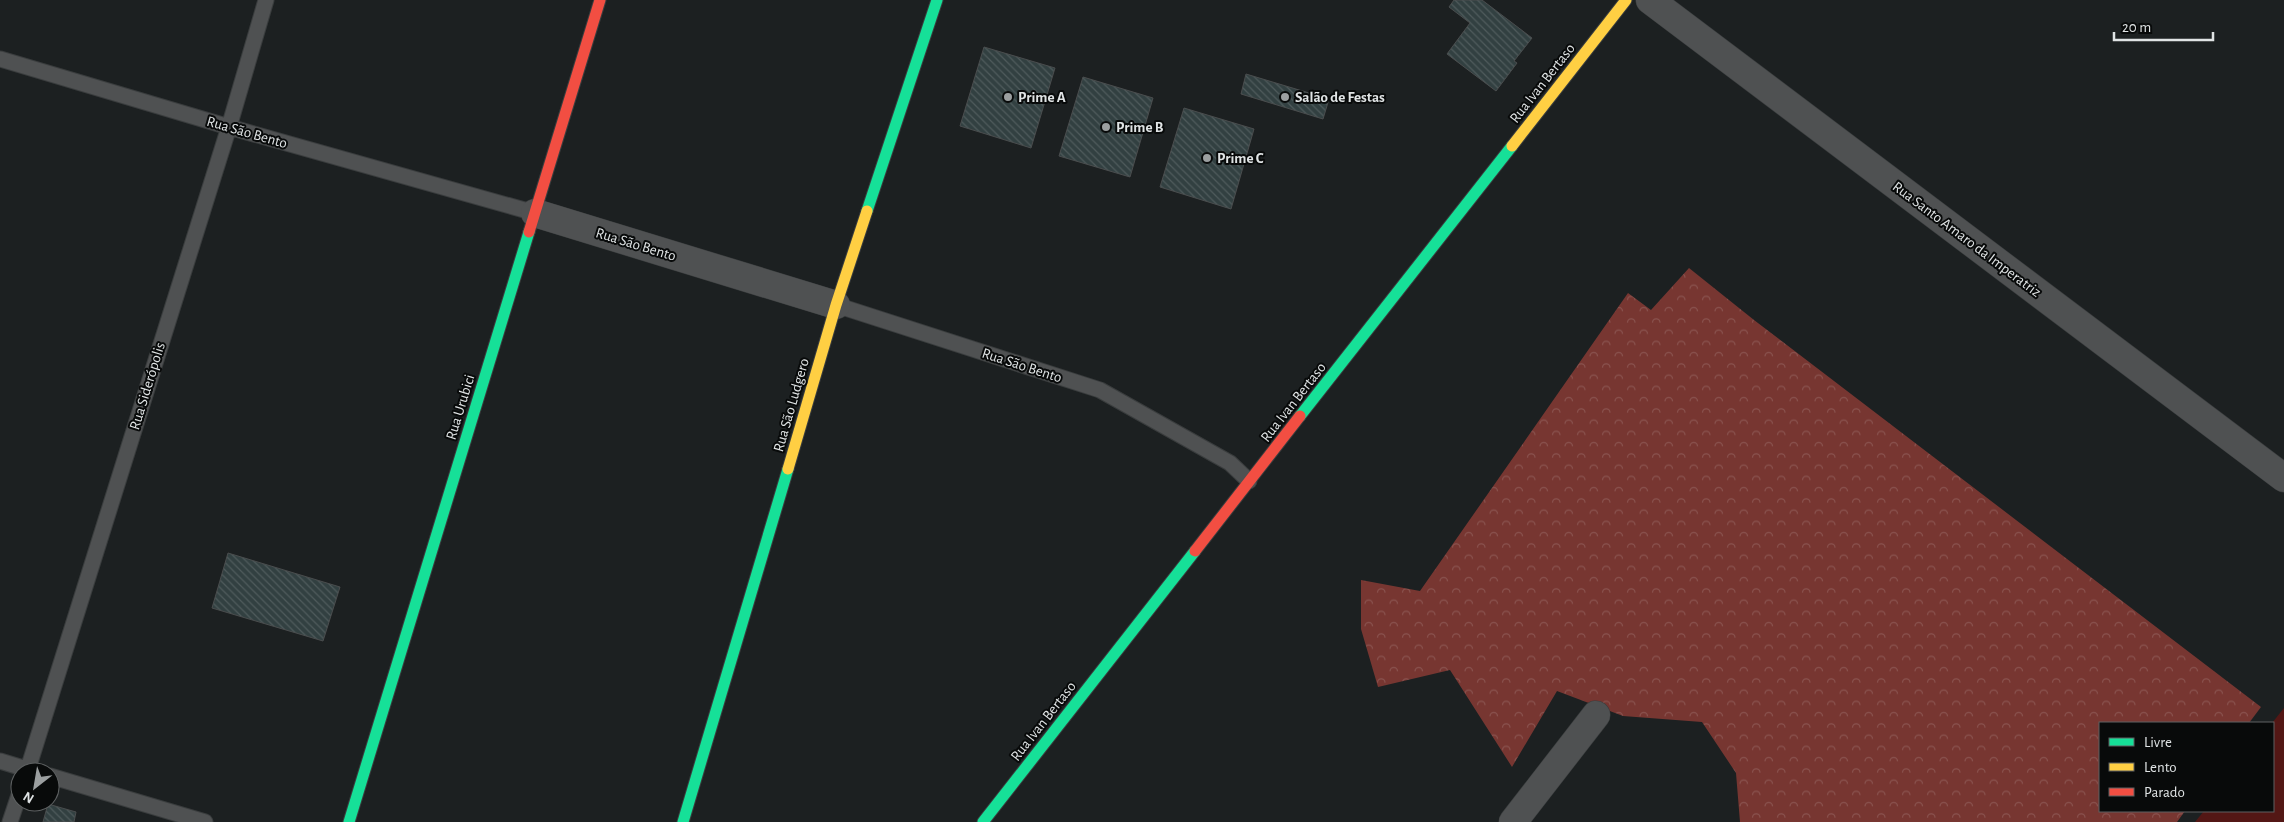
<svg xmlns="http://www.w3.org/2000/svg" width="2284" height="822" viewBox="0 0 2284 822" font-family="'Alegreya Sans',sans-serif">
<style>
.grass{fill:#531715}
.forest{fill:url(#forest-crowns)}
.building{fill:url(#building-back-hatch);stroke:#4a4d4e}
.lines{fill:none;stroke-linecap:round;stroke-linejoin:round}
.lane-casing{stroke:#3a3d3e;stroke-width:17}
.street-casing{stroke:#3a3d3e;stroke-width:29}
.fast-casing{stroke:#3a3d3e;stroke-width:13}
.slow-casing{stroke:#3a3d3e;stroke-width:13}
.jam-casing{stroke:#3a3d3e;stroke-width:13}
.lane{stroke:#4f5152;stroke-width:15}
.street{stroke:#4f5152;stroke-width:28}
.fast{stroke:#16e098;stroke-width:11}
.slow{stroke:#ffcf43;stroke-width:11}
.jam{stroke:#f24e42;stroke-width:11}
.poi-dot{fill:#9b9fa0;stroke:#080a0a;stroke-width:2}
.labels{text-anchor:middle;stroke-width:4;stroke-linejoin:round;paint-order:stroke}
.street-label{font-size:15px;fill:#e0e4e5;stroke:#080a0a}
.poi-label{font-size:15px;font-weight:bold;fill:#e0e4e5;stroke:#080a0a;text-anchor:start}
</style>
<defs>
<pattern id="forest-crowns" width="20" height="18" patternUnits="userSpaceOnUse" patternTransform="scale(1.25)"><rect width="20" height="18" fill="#773631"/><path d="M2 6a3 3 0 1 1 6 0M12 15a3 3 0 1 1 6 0" fill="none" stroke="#8a534f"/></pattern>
<pattern id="building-back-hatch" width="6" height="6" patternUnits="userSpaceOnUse" patternTransform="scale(1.25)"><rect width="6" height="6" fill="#324041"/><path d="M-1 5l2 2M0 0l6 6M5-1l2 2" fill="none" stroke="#4f5b5c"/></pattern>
</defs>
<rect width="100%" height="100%" fill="#1c2021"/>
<!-- grass -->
<path class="grass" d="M2284 708V822H2195L2204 811H2273L2272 723Z"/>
<!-- forest -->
<path class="forest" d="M1689 268 1754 320 2261 707 2249 723H2100V811H2185L2177 822H1740L1736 773 1702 722 1623 716 1557 691 1512 767 1450 670 1378 687 1361 629V580L1420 591 1628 293 1651 310Z"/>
<!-- building -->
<path class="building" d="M1454 0H1482L1532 38 1514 61 1517 63 1496 91 1447 54 1470 23 1449 7Z
M984 47 1055 68 1031 148 960 126Z
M1246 74 1329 99 1323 119 1241 94Z
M1083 77 1153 98 1130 177 1059 156Z
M1184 108 1254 129 1231 209 1160 187Z
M228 553 340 587 323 641 212 608Z
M48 804 76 812 74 822H43Z"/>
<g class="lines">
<!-- lane casing -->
<g class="lane-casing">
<path id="lane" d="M0 59 229 127 535 213
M836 305 1100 390 1230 463 1249 481
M0 761 36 772
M27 772 229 127 266 0
M50 776 205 822
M10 822 20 792"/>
</g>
<!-- street casing -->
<g class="street-casing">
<path id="street" d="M1650 0 2284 478
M535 213 836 305
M1513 822 1596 715"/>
</g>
<!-- fast casing -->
<g class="fast-casing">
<path id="fast" d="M867 211 937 0
M1300 416 1512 146
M349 822 529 232
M683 822 788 469
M983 822 1195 551"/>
</g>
<!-- slow casing -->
<g class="slow-casing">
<path id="slow" d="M1512 146 1626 0
M788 469 836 305 867 211"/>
</g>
<!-- jam casing -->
<g class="jam-casing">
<path id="jam" d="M529 232 600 0
M1195 551 1300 416"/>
</g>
<!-- lane -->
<use href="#lane" class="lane"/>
<!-- street -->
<use href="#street" class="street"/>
<!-- fast -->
<use href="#fast" class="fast"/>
<!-- slow -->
<use href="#slow" class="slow"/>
<!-- jam -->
<use href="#jam" class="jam"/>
</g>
<!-- markers -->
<g class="poi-dot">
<circle cx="1008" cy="97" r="5"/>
<circle cx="1285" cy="97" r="5"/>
<circle cx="1106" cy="127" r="5"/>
<circle cx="1207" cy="158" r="5"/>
</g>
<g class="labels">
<!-- street labels -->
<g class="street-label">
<text transform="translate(1542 83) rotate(-52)" y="5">Rua Ivan Bertaso</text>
<text transform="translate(247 132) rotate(16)" y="5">Rua São Bento</text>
<text transform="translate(1967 239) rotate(37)" y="5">Rua Santo Amaro da Imperatriz</text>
<text transform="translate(636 244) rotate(17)" y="5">Rua São Bento</text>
<text transform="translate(1022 365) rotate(18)" y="5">Rua São Bento</text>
<text transform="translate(147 386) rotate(-73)" y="5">Rua Siderópolis</text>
<text transform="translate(1293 402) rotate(-52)" y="5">Rua Ivan Bertaso</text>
<text transform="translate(791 405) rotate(-74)" y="5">Rua São Ludgero</text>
<text transform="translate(460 407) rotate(-73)" y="5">Rua Urubici</text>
<text transform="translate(1043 721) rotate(-52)" y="5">Rua Ivan Bertaso</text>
</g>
<!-- poi labels -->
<g class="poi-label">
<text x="1018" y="102">Prime A</text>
<text x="1295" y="102">Salão de Festas</text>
<text x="1116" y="132">Prime B</text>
<text x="1217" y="163">Prime C</text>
</g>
</g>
<!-- legend -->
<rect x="2099" y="722" width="175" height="90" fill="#080a0a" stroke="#5e6162"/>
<rect x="2109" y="738" width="25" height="8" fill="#16e098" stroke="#5e6162"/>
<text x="2144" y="747" font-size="15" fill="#e0e4e5">Livre</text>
<rect x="2109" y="763" width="25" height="8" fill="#ffcf43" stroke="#5e6162"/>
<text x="2144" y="772" font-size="15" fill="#e0e4e5">Lento</text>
<rect x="2109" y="788" width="25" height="8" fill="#f24e42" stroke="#5e6162"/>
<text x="2144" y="797" font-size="15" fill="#e0e4e5">Parado</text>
<!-- north arrow -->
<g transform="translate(35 787) rotate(211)"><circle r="24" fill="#080a0a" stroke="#5e6162"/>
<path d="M0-4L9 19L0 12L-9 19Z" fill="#9b9fa0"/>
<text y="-8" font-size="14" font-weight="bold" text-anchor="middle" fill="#e0e4e5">N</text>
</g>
<!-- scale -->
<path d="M2114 32v8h99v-8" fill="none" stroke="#e0e4e5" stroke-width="2.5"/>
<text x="2122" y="32" font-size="15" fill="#e0e4e5" stroke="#080a0a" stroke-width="4" paint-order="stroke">20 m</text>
</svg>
